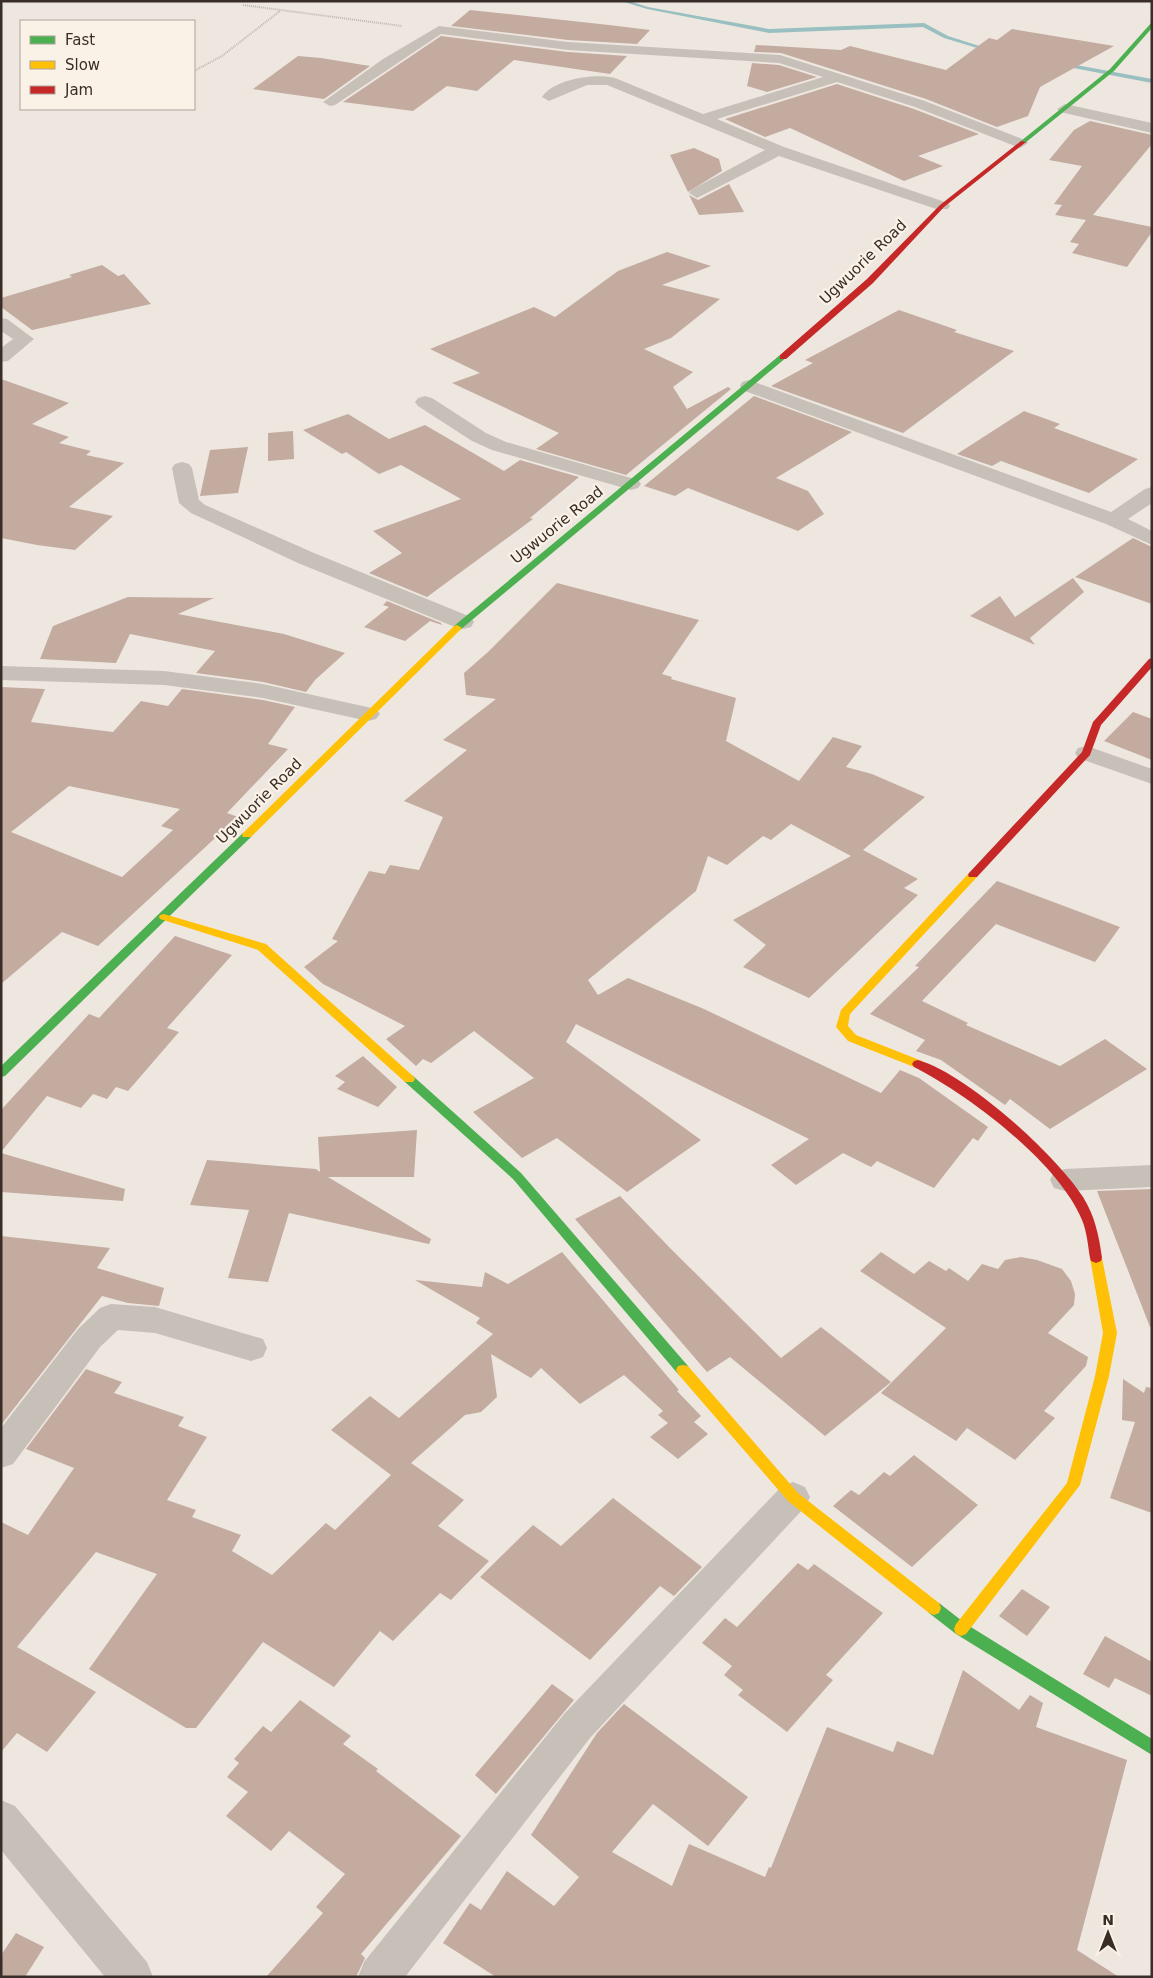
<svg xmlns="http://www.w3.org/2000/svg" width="1153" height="1978" viewBox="0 0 1153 1978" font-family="'DejaVu Sans',sans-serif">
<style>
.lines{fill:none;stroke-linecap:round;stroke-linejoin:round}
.stream{fill:#9abfc0;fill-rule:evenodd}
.building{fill:#c3aba0;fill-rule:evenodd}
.path{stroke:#c0b8b1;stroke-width:2;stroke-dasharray:1 1;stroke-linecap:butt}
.street{fill:#c7c0b9;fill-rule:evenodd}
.fast{fill:#4caf50;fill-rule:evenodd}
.slow{fill:#ffc107;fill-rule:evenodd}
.jam{fill:#c62828;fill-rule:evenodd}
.labels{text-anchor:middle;stroke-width:4.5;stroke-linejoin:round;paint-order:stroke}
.far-street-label{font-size:15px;fill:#382d27;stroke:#fbf2e7}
</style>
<rect width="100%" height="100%" fill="#eee7e0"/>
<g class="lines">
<!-- stream -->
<path class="stream" d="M621 1H629L648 7 769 29 924 23 948 36 992 50 987 51 944 38 923 27 769 33 647 9Z
M1065 63 1152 79V83L1063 66V64Z"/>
</g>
<!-- building -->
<path class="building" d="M470 10 609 25 650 30 637 44 568 40 451 26Z
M1012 29 1114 46 1040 87 1028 116 997 127 926 99 781 53 754 52 756 45 841 50 850 46 946 70 989 38 997 40Z
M441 36 568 52 627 56 610 74 514 60 477 91 447 86 413 111 343 102Z
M298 56 321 58 370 66 324 99 253 89Z
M752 63 779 65 817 77 767 92 747 86Z
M837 84 914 109 979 134 918 156 943 166 904 181 790 128 765 137 725 119Z
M1090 121 1152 135V144L1093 215 1152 227V232L1127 267 1072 253 1079 244 1070 242 1086 220 1055 215 1062 205 1054 204 1082 166 1049 160 1074 130Z
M694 148 719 159 722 171 688 192 670 155Z
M729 184 744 212 699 215 689 195 698 200Z
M667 252 711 266 662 285 720 299 671 338 644 349 693 372 673 387 687 409 728 387 731 389 626 475 536 449 559 433 452 383 480 373 430 349 534 307 555 317 618 271Z
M102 265 118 276 124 274 151 304 32 330 1 307V298L72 277 69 275Z
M899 310 957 330 954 332 1014 351 903 433 771 386 813 363 805 360Z
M1 379 69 403 32 424 69 437 59 443 91 451 86 455 124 463 69 507 113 516 75 550 37 545 1 538Z
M754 396 852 432 776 478 808 491 824 514 798 531 688 488 675 496 644 486Z
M1024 411 1060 424 1054 428 1138 459 1089 493 1001 461 992 466 957 454Z
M348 414 389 439 425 425 504 471 520 460 579 477 530 518 533 519 427 597 369 573 402 553 373 531 461 499 401 465 379 474 346 452 342 454 303 430Z
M293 431 294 459 268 461V433Z
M248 447 238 493 200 496 210 450Z
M1133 538 1152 547V604L1075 577Z
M1073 578 1084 592 1030 638 1035 645 970 616 1000 596 1015 617Z
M557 583 699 620 662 674 672 677 671 679 736 698 726 741 799 781 833 737 862 746 846 767 872 774 925 797 863 850 918 879 904 888 918 895 809 998 743 967 766 945 733 920 851 856 791 824 771 840 763 836 727 865 708 856 696 891 588 980 598 995 628 978 704 1009 881 1093 900 1070 919 1078 988 1127 978 1141 973 1138 934 1188 877 1161 871 1167 843 1153 796 1185 771 1165 809 1139 576 1024 566 1042 701 1140 627 1192 557 1138 522 1158 473 1112 534 1078 474 1031 431 1063 423 1059 416 1066 386 1039 405 1026 323 984 304 967 338 941 332 939 369 871 385 874 390 865 419 870 443 817 404 801 467 750 443 740 496 699 466 695 464 673 488 652Z
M128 597 214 598 178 614 284 634 345 653 315 680 306 692 263 682 196 673 215 651 130 634 116 663 40 659 53 626Z
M387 601 441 623 442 625 430 621 405 641 364 627 389 607 383 605Z
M1 687 45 689 31 722 113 732 141 701 168 706 182 689 263 700 295 707 268 744 288 749 227 813 238 817 98 946 62 932 1 984ZM69 786 180 809 161 826 173 830 122 877 11 832Z
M1133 712 1152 719V760L1104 741Z
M997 881 1120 927 1095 962 996 924 922 1001 968 1023 966 1025 1060 1066 1105 1039 1147 1069 1050 1129 1010 1099 1005 1105 941 1060 916 1051 925 1040 870 1014 919 967 915 966Z
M175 936 232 955 167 1028 179 1032 128 1091 116 1087 107 1099 93 1094 81 1108 47 1096 1 1152V1110L89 1014 99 1018Z
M363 1056 397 1087 378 1107 337 1089 345 1082 335 1076Z
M417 1130 414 1177H328L431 1239 429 1244 289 1213 268 1282 228 1278 249 1210 190 1205 207 1160 316 1169 320 1172 318 1137Z
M1 1153 125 1189 123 1201 1 1192Z
M1152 1189V1327H1150L1097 1191Z
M620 1196 670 1248 781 1358 821 1327 891 1382 825 1436 730 1357 707 1372 575 1219Z
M1 1236 110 1248 97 1268 164 1288 159 1306 128 1303 102 1296 1 1425Z
M562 1252 679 1390 677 1391 701 1416 694 1422 708 1434 678 1459 650 1437 668 1423 658 1415 663 1411 624 1375 580 1404 541 1368 531 1378 491 1354 497 1397 481 1412 465 1415 411 1463 464 1500 438 1526 489 1561 451 1600 440 1593 393 1641 380 1631 334 1687 263 1642 196 1728H186L89 1669 157 1574 96 1552 17 1647 96 1692 47 1752 17 1733 1 1752V1522L28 1535 74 1468 26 1449 86 1369 122 1382 114 1393 184 1417 178 1426 207 1437 167 1500 196 1510 192 1517 241 1535 232 1551 272 1575 326 1523 335 1530 391 1475 331 1430 370 1396 399 1418 493 1334 476 1323 480 1318 415 1280 482 1287 485 1272 508 1284Z
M881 1252 914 1274 929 1261 946 1271 949 1268 968 1281 982 1264 998 1269 1005 1260 1021 1257 1037 1260 1062 1269 1071 1281 1075 1294 1074 1305 1048 1333 1088 1357 1086 1366 1044 1411 1055 1418 1015 1460 967 1428 956 1441 881 1393 946 1328 860 1271Z
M1123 1379 1144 1393 1146 1387 1152 1388V1513L1110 1498 1135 1422 1122 1420Z
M914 1455 978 1505 912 1567 833 1506 851 1490 859 1495 884 1472 890 1476Z
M613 1498 702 1567 674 1596 660 1586 590 1660 480 1577 533 1525 561 1546Z
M798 1563 808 1570 814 1564 883 1613 826 1675 833 1680 787 1732 738 1695 743 1690 724 1675 732 1666 702 1643 725 1618 737 1627Z
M1022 1589 1050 1607 1027 1636 999 1616Z
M1105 1636 1152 1662V1696L1115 1678 1109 1688 1083 1674Z
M963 1670 1019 1710 1030 1695 1043 1703 1036 1727 1127 1760 1077 1950 1119 1977H496L443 1943 470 1903 481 1910 507 1871 554 1906 579 1877 531 1835 597 1733 624 1704 748 1797 708 1846 653 1804 612 1852 672 1886 689 1844 765 1877 769 1867 771 1868 827 1727 893 1752 897 1741 933 1755Z
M552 1684 574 1700 496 1794 475 1775Z
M300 1700 351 1736 343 1744 378 1769 376 1771 461 1836 361 1954 365 1958 356 1977H266L323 1913 316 1907 345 1874 289 1831 271 1851 226 1816 248 1792 227 1777 239 1763 234 1759 263 1726 271 1732Z
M16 1933 44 1947 25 1977H1V1955Z"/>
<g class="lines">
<!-- path -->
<path class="path" d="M243 5 402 26
M194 71 222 56 280 11"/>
<!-- street -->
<path class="street" d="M439 26 568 42 780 55 925 101 1025 140 1028 143 1020 148 1015 146 915 107 837 82 717 119 784 147 948 203 950 206 948 209H936L779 156 697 198 689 193 691 190 765 150 607 85H587L549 101 542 97C554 79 595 73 615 78L703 114 823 77 779 63 568 50 441 34 335 105 330 106 323 102 383 59Z
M1065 104 1152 123V133L1060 112 1057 109Z
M1 318 7 319 34 339 8 361 1 362V348L13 339 1 331Z
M749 380 1111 512 1145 489 1152 487V503L1128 519 1152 531V545L1106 524 742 390 740 386 742 382Z
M425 396 432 398 486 433 506 442 638 480 641 484 638 488 631 490 492 450 472 441 418 406 415 402 418 398Z
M182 462 189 464 192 468 199 500 205 505 314 553 471 617 474 622 471 627 463 629 455 627 298 563 191 513 179 503 172 468 175 464Z
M1 666 164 671 263 684 376 709 380 714 376 719 368 721 263 698 164 685 1 680Z
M1087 746 1152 769V784L1078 758 1075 753 1078 748Z
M1152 1165V1187L1065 1191 1054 1188 1050 1180 1054 1172 1065 1169Z
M111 1304 155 1307 263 1339 267 1348 263 1357 251 1361 155 1333 118 1330 100 1347 13 1464 1 1468V1428L78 1329 100 1308Z
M793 1482 805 1487 810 1497 805 1507 590 1738 405 1977H358L364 1962 564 1714 781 1487Z
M1 1800 15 1806 147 1962 153 1977H105L1 1850Z"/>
<!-- fast -->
<path class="fast" d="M1152 22V28L1114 71 1025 143H1021V141L1110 69Z
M780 355 787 357 460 630H454V626Z
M247 832 252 835 251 837 5 1076 1 1077V1066L243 833Z
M409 1075 413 1076 521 1173 688 1366 690 1370 688 1374 683 1375 678 1374 513 1179 405 1082 403 1079Z
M934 1601 939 1603 966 1624 1152 1739V1755L956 1634 929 1613 927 1608 929 1603Z"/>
<!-- slow -->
<path class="slow" d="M457 625 462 628 460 630 251 837H243L242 835 243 833 454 626Z
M973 872 978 875 977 877 850 1014 848 1026 856 1035 922 1061 924 1064 922 1067H914L848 1041 836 1027 841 1010 969 873Z
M164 914 266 944 413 1076 415 1079 413 1082H405L258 950 160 919 159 917 160 915Z
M1096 1253 1101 1255 1102 1258 1117 1333 1109 1376 1080 1485 966 1634 961 1636 956 1634 954 1629 956 1624 1067 1483 1095 1376 1103 1333 1090 1258 1091 1255Z
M683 1365 688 1366 798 1493 939 1603 941 1608 939 1613 934 1615 929 1613 788 1501 678 1374 676 1370 678 1366Z"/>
<!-- jam -->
<path class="jam" d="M1021 141 1026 142 944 207 873 283 786 359H780V355L867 279 940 205Z
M1152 658V667L1101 725 1090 755 977 877H969L968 875 969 873 1082 752 1093 722 1149 659Z
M918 1060C967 1074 1055 1154 1083 1197 1095 1216 1099 1236 1102 1258L1101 1261 1096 1263 1091 1261 1090 1258C1088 1246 1087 1232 1082 1220 1058 1162 969 1095 914 1067L912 1064 914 1061Z"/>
</g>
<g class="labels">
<!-- far-street labels -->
<g class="far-street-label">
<text transform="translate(863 262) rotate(-44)" y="5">Ugwuorie Road</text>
<text transform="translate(557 525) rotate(-39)" y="5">Ugwuorie Road</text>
<text transform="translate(259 801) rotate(-45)" y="5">Ugwuorie Road</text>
</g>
</g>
<!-- border -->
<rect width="1153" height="1978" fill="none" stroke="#382d27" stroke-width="5"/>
<!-- legend -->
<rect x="20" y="20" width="175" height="90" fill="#fbf2e7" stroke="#ada39a"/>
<rect x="30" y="36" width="25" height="8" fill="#4caf50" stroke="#ada39a"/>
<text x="65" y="45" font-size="15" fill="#382d27">Fast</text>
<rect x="30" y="61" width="25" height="8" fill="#ffc107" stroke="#ada39a"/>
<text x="65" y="70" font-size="15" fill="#382d27">Slow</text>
<rect x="30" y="86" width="25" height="8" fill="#c62828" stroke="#ada39a"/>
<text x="65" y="95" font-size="15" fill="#382d27">Jam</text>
<!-- north arrow -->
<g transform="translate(1108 1933)" stroke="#fbf2e7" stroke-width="4" paint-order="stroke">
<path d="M0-4L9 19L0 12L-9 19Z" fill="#382d27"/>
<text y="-8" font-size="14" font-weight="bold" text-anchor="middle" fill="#382d27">N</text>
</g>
</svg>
